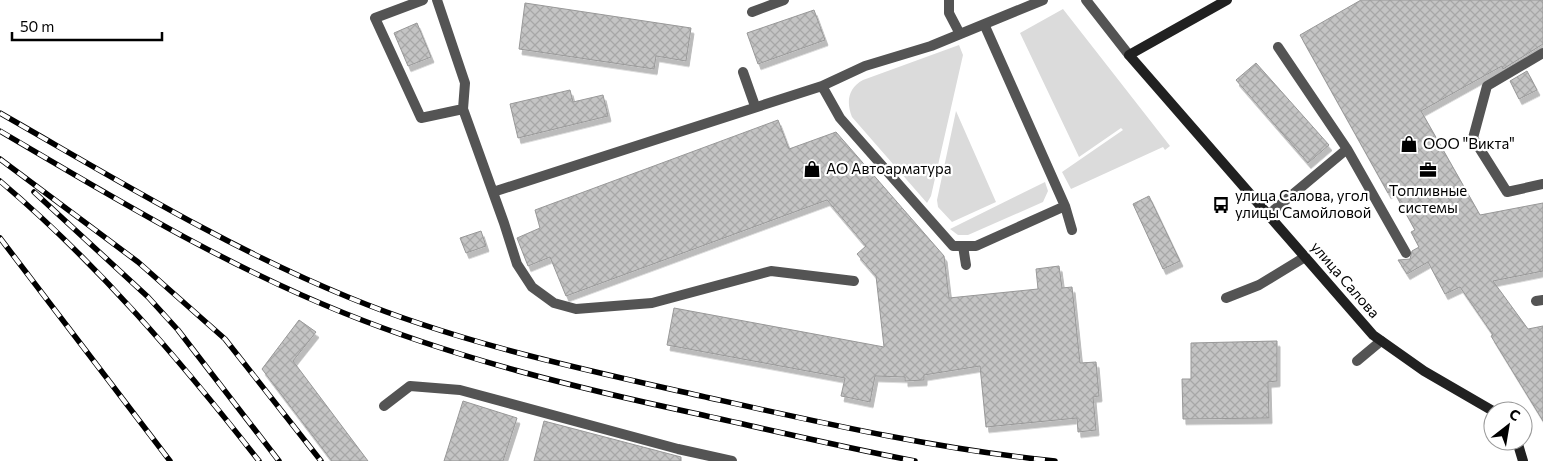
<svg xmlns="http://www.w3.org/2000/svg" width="1543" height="461" viewBox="0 0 1543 461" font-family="Commissioner,sans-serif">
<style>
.green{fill:#dbdbdb}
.building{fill:url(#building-cross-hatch);stroke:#989898;filter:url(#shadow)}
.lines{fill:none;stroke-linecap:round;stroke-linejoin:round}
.lane{stroke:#545454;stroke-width:10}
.street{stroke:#545454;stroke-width:10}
.secondary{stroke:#212121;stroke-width:10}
.rail-casing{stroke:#000;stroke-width:5.5}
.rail{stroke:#fff;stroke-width:4;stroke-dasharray:11;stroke-linecap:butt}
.labels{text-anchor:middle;stroke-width:4.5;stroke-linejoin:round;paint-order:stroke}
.poi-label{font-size:15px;fill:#000;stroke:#fff;text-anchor:start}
.street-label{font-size:15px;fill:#000;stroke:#fff}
</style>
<defs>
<pattern id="building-cross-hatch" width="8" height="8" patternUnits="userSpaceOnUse" patternTransform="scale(1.25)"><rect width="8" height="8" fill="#c4c4c4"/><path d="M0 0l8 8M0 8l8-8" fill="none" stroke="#a7a7a7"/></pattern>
<filter id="shadow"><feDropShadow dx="3" dy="5.5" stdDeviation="0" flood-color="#0004"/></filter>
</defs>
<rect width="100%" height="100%" fill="#fff"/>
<!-- green -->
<path class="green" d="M1063 9 1170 146 1165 150 1163 147 1071 189 1062 172 1123 130 1121 128 1079 157 1020 33Z
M959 45 963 55 931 196 927 203 852 117C846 102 848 88 863 80Z
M956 111 996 202 952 222 938 207 937 200Z
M1045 182 1048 191 1043 202 968 235H958L950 229Z"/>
<!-- building -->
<path class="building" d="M1361 0H1543V44L1503 69 1502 66 1421 111 1480 215 1543 203V271L1493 281 1528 329 1543 326V421L1491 336 1493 335 1460 287 1445 294 1428 262 1407 274 1398 260 1410 259 1412 251 1419 247 1411 232 1415 230 1393 190 1388 193 1300 35Z
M525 3 691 28 686 61 656 56 654 69 519 49Z
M814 10 825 40 758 64 747 33Z
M417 23 431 57 408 66 394 33Z
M1256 63 1329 145 1308 163 1236 80Z
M1527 71 1537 90 1519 99 1510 81Z
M570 90 573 102 603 95 608 116 518 138 510 104Z
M778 120 789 149 836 132 944 256 949 298 1038 289 1036 269 1059 266 1062 288 1072 287 1080 363 1096 362 1099 396 1093 397 1096 430 1078 432 1077 418 986 427 980 366 924 375V380L905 381V377L875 376 870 402 841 396 845 378 667 345 674 308 884 347 876 276 857 254 866 246 827 200 566 296 550 257 528 266 517 238 540 228 535 210Z
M1149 196 1180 261 1163 269 1133 204Z
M481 231 486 246 466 253 460 238Z
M299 320 316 332 293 361 368 461H332L262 369Z
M1277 341V381L1268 382 1269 418 1183 419 1182 379H1191V343Z
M463 401 517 418 503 461H444Z
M544 421 681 457V461H534Z"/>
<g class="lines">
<!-- lane -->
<path class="lane" d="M423 0 375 18 421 118 463 109
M437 0 465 83 463 109 504 223 517 264 532 287 554 303 576 309 652 303 771 271 854 281
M949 0V13L960 34
M752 12 784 0
M984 24 1065 206 1072 230
M1278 47 1347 149 1406 253
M1543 53 1487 86 1473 138 1507 192 1543 184
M743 72 755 106
M822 86 840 118 953 246H976L1065 206
M493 192 822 86 865 66 931 46 1043 0
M1268 215 1347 149
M963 246 966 265
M1226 298 1259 285 1305 257
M1536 301 1543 300
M1357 361 1381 341
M384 406 410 386 460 390 678 449 732 461"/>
<!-- street -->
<path class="street" d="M1086 0 1129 55"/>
<!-- secondary -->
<path class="secondary" d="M1227 0 1129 55 1373 335 1424 371 1493 411
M1517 441 1523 461"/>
<!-- rail casing -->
<g class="rail-casing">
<path id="rail" d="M0 113C114 178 226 247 348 297 462 344 582 369 701 396 818 422 935 449 1055 461
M0 131C111 196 224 265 344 313 458 359 577 388 698 414 770 430 842 447 915 461
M0 159 138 262 225 339 321 461
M0 181C98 264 180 360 259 461
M34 192 148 297 178 330 279 461
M0 238 170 461"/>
</g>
<!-- rail -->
<use href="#rail" class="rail"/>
</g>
<!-- icons -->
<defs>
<g id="shop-bare" transform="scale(1.35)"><path d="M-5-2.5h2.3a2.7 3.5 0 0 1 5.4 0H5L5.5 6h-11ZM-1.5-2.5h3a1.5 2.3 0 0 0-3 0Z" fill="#000" stroke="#fff" stroke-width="2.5" paint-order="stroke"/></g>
<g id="office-bare" transform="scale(1.35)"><path d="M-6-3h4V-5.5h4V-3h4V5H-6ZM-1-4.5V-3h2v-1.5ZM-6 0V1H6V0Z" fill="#000" stroke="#fff" stroke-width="2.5" paint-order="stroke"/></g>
<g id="bus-bare" transform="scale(1.35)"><path d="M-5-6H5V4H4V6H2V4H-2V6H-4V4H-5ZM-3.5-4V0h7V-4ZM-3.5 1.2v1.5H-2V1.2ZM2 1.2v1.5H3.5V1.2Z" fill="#000" stroke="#fff" stroke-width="2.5" paint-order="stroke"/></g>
</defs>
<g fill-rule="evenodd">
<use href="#shop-bare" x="1409" y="144"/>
<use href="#shop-bare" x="812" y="169"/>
<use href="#office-bare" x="1428" y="170"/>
<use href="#bus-bare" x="1221" y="205"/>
</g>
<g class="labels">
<!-- poi labels -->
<g class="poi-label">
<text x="1423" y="149">ООО "Викта"</text>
<text x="826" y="174">АО Автоарматура</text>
<text x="1428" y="196" text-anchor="middle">Топливные<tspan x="1428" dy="17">системы</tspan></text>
<text x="1235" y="201">улица Салова, угол<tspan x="1235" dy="17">улицы Самойловой</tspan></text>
</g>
<!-- street labels -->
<g class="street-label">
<text transform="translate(1345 280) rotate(49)" y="5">улица Салова</text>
</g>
</g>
<!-- north arrow -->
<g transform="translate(1508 426) rotate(31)"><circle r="24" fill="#ffffff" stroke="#999999"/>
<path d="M0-4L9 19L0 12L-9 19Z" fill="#000000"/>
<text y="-8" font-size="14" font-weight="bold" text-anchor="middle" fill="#000000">С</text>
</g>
<!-- scale -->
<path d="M12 32v8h150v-8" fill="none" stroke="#000000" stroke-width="2.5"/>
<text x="20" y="32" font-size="15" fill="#000000" stroke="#ffffff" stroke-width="4" paint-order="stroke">50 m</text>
</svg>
